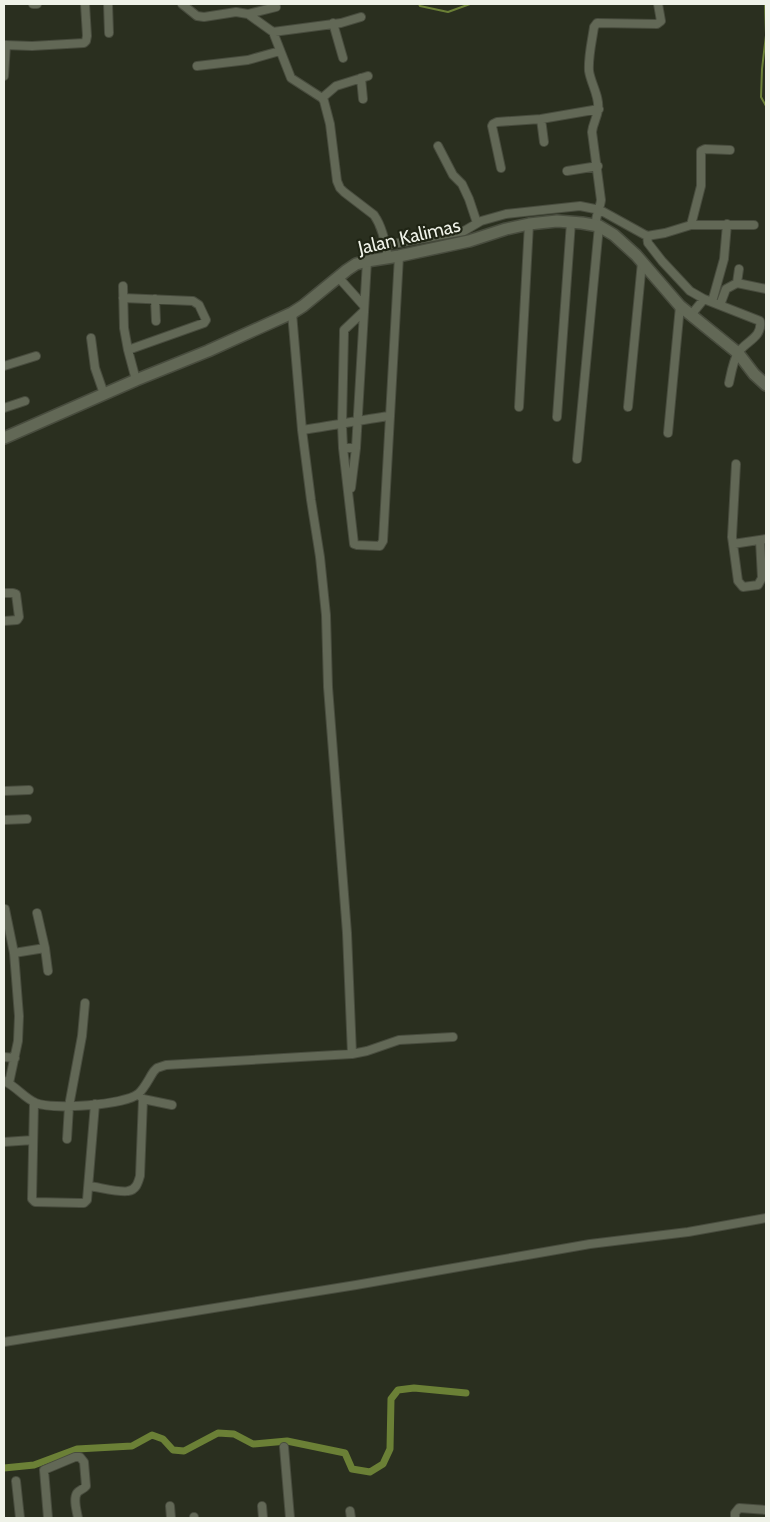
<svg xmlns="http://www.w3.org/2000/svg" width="770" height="1522" viewBox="0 0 770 1522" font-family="Cabin,sans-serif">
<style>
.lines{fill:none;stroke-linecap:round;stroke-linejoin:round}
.stream{stroke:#6b8036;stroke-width:2}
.canal{stroke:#6b8036;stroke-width:7}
.street-casing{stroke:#484c3e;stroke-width:10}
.secondary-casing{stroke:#484c3e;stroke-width:14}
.street{stroke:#626856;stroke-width:8}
.secondary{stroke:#626856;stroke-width:11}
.labels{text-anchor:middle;stroke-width:4.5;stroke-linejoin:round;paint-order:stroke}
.street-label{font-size:19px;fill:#eff2e8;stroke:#202515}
</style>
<rect width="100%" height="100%" fill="#2a2f1f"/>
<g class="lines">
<!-- stream -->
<path class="stream" d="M419 4 420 6 448 12 470 4
M765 4 766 35 762 69 761 97 766 106"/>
<!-- canal -->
<path class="canal" d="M4 1468 34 1465 77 1449 132 1446 152 1435 163 1439 173 1450 184 1451 218 1433 234 1434 253 1444 287 1441 345 1453 352 1469 370 1472 383 1464 390 1449 391 1399 398 1390 414 1388 466 1393"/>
<!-- street casing -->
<g class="street-casing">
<path id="street" d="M33 4H37
M108 4 109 33
M182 4 197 16 204 17 236 12 248 14 273 32 291 78 322 98 324 101 330 124 337 181 340 188 344 192 374 215C383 228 385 243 388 258
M248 14 276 7
M333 23 343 58
M273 32 341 23 361 17
M4 45 32 46 84 43 86 41 87 36 85 4
M197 66 248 60 280 51
M4 76 6 45
M361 78 363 99
M322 98 336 86 368 76
M544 142 541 119 599 109
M438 146 453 175 462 184 469 199 477 223
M501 168 492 126 493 124 497 122 541 119
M567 171 598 166
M596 225C595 216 600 209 601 200L592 132C593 123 597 118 598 110 600 97 591 84 589 71 588 57 592 41 594 27L597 23 657 24 661 21 658 4
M691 225 701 186V151L705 149 730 150
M647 236 648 243 662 261 690 291 704 299 760 321C763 338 744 342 738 353 733 361 731 374 729 383
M387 245 464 231 481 221 506 214 580 206 600 210 647 236 665 233 691 225H754
M339 278 364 306
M737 283 739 269
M123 286 124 328 128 350
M123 298 193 301 199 305 206 320 204 323 128 350 136 380
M155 299 156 321
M712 302 724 259 727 224
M720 305 726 289 737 283 766 289
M363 312 344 330V333L342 425 343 448 354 544 357 545 380 546 383 541 399 256
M691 315 704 299
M91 338 95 368 104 394
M4 366 36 356
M519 407 529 224
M628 407 642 262
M4 408 25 401
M557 417 571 222
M302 430C331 426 360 420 389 416
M668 433 680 306
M343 448H356L367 261
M577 459 599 226
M736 464 732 537 733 544 766 539
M351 488 356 448
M733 544 738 581 743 587 758 585 762 578 760 540
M4 593H13L16 594 19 617 17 620 4 621
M4 791 29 790
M4 820 27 819
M5 909 14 953
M37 913 45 948
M352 1054 367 1051 399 1040 453 1037
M4 1057 15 1058
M4 1081C16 1086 24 1098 36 1103 53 1110 124 1105 138 1094 145 1088 149 1078 154 1071L157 1068 166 1065 352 1054 347 933 328 687 326 615 320 557 311 500 302 430 292 313
M9 1083 18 1041 19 1016 14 953 45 948 48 971
M143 1099 172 1105
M34 1102 32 1199 35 1202 80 1203H84L87 1200 95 1104
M67 1139 69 1106 82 1036 85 1003
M4 1142 33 1140
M89 1186C98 1187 121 1193 128 1191 136 1190 138 1183 140 1176L143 1099 138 1094
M4 1342 356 1285 590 1244 688 1232 766 1218
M284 1447 290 1518
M16 1481 20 1518
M170 1506 171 1518
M262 1506 263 1518
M350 1511 351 1518
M194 1517V1518
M48 1518 44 1470 75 1457H80L84 1462 86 1486C84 1489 79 1490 77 1493 73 1499 77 1512 78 1518
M735 1518V1513L739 1508 766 1510"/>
</g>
<!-- secondary casing -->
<g class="secondary-casing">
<path id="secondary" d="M4 438 136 380 208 351 292 313 303 306 347 270 356 264 367 261 399 256 469 241 506 229 529 224 557 221 582 223 599 226 614 235 636 255 680 306 738 353 754 374 766 385"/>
</g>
<!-- street -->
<use href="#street" class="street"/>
<!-- secondary -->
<use href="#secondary" class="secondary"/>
</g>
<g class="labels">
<!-- street labels -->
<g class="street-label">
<text transform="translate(409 236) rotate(-13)" y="7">Jalan Kalimas</text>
</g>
</g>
<!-- border -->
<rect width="770" height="1522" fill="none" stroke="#eff2e8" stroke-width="10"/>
</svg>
